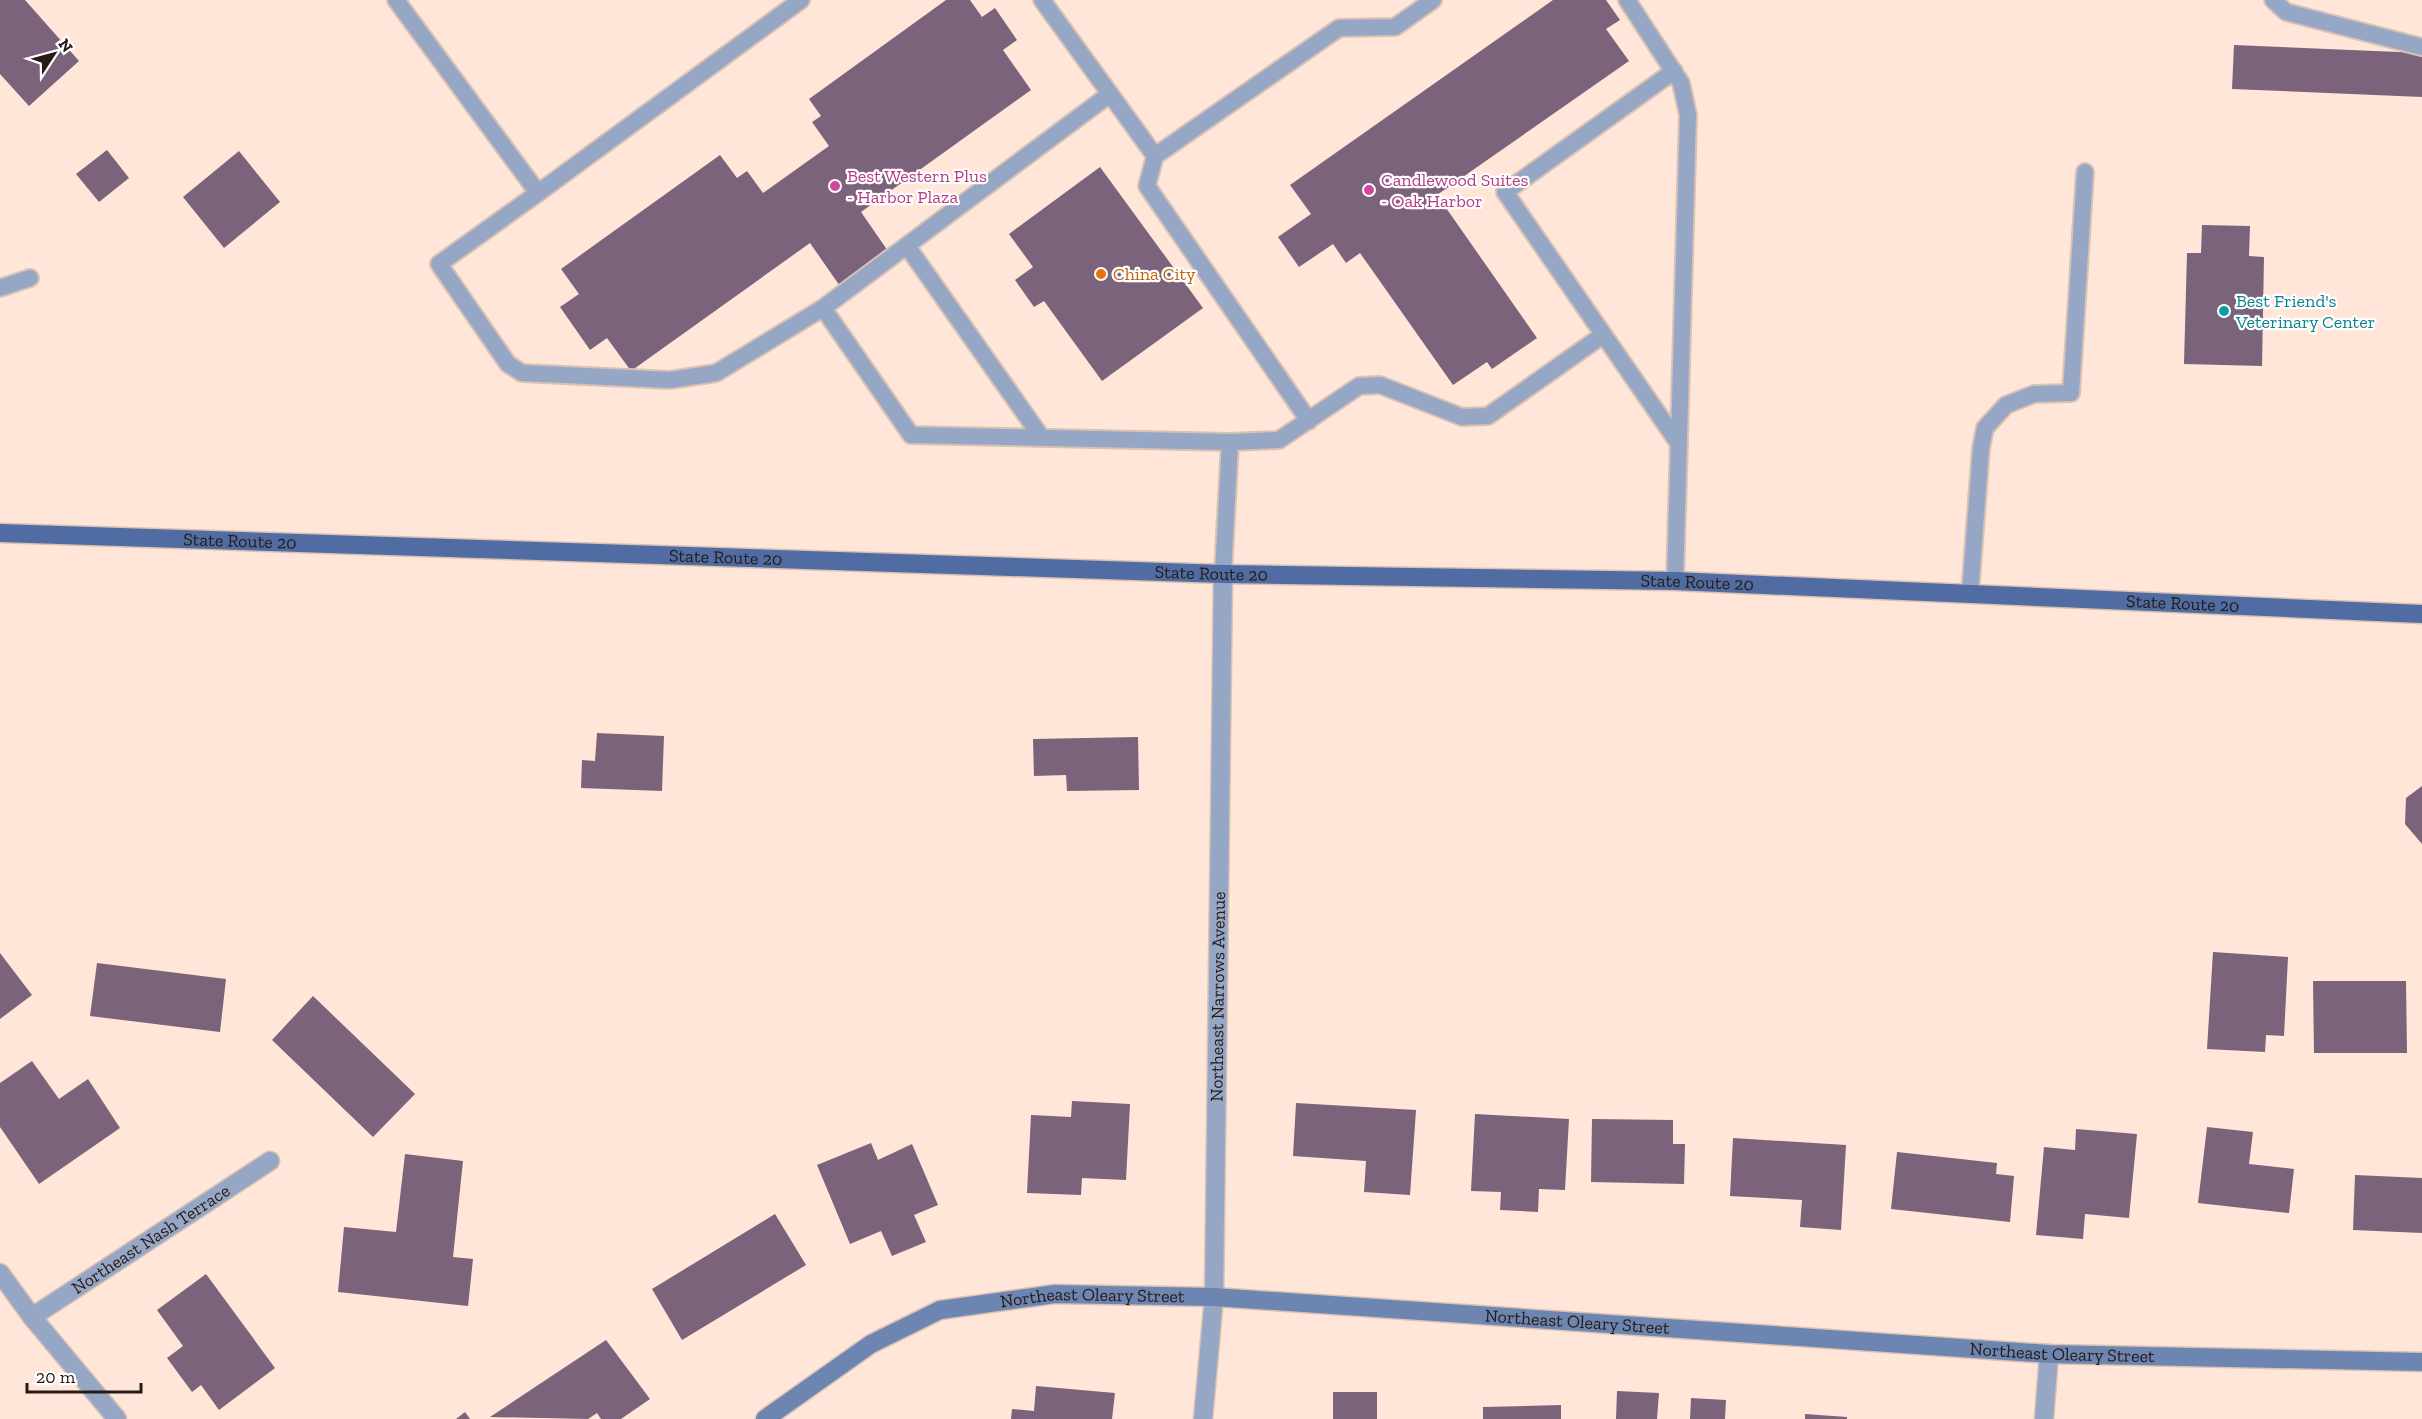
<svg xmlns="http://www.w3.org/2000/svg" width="2422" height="1419" viewBox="0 0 2422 1419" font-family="'Zilla Slab',serif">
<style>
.building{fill:#7b637c}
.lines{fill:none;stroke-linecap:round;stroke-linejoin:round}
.lane-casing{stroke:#d8c1b5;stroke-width:20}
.street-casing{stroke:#d8c1b5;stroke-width:21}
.secondary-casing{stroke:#d8c1b5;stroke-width:21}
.primary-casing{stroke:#d8c1b5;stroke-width:21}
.lane{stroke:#96a7c5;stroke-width:16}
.street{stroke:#96a7c5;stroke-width:18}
.secondary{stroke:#6d85b1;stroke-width:18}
.primary{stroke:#506ca2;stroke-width:18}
.hotel-dot{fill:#d1479c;stroke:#fff;stroke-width:2}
.food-dot{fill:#e8710a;stroke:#fff;stroke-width:2}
.culture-dot{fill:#0f9aa8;stroke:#fff;stroke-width:2}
.labels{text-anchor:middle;stroke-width:4.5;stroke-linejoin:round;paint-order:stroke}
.hotel-label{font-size:18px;fill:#b23c85;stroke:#fff;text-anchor:start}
.food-label{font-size:18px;fill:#c56008;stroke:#fff;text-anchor:start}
.culture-label{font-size:18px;fill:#0d838f;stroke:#fff;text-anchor:start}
.street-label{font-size:18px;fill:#261b15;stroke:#fff}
</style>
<rect width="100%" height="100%" fill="#ffe6d8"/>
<!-- building -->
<path class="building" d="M0 0H25L79 61 29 106 0 74Z
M946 0H970L982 17 995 8 1017 40 1003 50 1031 90 861 212 890 254 842 289 810 243 631 371 607 338 590 350 560 307 579 294 561 269 720 155 737 178 747 171 763 193 829 146 812 122 821 116 809 99Z
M1553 0H1606L1620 20 1606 29 1629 61 1437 195 1537 338 1492 369 1487 362 1453 385 1360 253 1346 263 1333 244 1299 267 1278 237 1311 214 1290 185Z
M2234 45 2422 53V97L2232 89Z
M107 150 129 178 99 202 76 174Z
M239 151 280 202 224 248 183 197Z
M1100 167 1203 308 1102 381 1044 301 1034 307 1015 280 1033 267 1009 234Z
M2202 225 2250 226 2249 256 2264 257 2262 366 2184 364 2187 253H2201Z
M597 733 664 736 662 791 581 788 582 760 595 761Z
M1138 737 1139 790 1067 791 1066 775 1034 776 1033 739Z
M2422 786V844L2405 824 2406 798Z
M2213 952 2288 957 2284 1036 2266 1035 2265 1052 2207 1049Z
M0 953 32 995 0 1019Z
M97 963 226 979 220 1032 90 1016Z
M2313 981H2406L2407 1053H2314Z
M313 996 415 1094 373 1137 272 1040Z
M32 1061 59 1099 88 1079 120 1128 39 1184 0 1127V1083Z
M1072 1101 1130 1104 1126 1180 1082 1178 1081 1195 1027 1193 1031 1115 1071 1117Z
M1296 1103 1416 1110 1410 1195 1364 1192 1366 1161 1293 1156Z
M1475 1114 1569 1119 1565 1190 1539 1189 1538 1212 1500 1210 1501 1192 1471 1191Z
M1592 1119 1673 1120V1144H1685L1684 1184 1591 1182Z
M2207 1127 2253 1132 2249 1164 2294 1169 2289 1213 2198 1203Z
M2076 1129 2137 1134 2129 1218 2085 1214 2083 1239 2036 1235 2044 1147 2075 1150Z
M1733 1138 1846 1145 1841 1230 1800 1227 1802 1200 1730 1196Z
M871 1143 878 1160 912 1144 938 1205 914 1215 926 1242 892 1256 881 1231 850 1244 817 1165Z
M1897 1152 1997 1163 1996 1174 2014 1176 2010 1222 1891 1209Z
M405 1154 463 1161 453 1257 473 1259 468 1306 338 1292 344 1227 396 1232Z
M2355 1175 2422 1178V1233L2353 1230Z
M775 1214 806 1265 682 1340 652 1289Z
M206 1274 275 1368 219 1410 201 1385 192 1392 167 1358 183 1346 157 1310Z
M606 1340 650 1399 621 1419H601L597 1413 588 1419 490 1417Z
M1036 1386 1115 1393 1112 1419H1011L1012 1409 1034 1411Z
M1617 1391 1659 1393 1657 1419H1616Z
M1333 1392H1377V1419H1333Z
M1691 1398 1726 1400 1725 1419H1690Z
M1561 1405V1419H1483V1407Z
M465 1412 470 1419H456Z
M1805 1414 1847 1417V1419H1805Z"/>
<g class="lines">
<!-- lane casing -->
<g class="lane-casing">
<path id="lane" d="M396 0 538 193 801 0
M1042 0 1155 156 1339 28 1395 27 1433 0
M1627 0 1681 83 1688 115 1675 581
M2273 0 2286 12 2422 47
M1674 71 1505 192 1679 444
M1155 156 1147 186 1309 421
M538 193 439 264 508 364 522 373 670 380 716 373 823 308 911 435 1230 442 1223 574
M907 246 1042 438
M0 288 30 278
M823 308 1110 94
M1230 442 1279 440 1359 386 1380 385 1462 417 1488 416 1603 335
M1970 594 1981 448 1985 428 2006 405 2034 394 2071 393 2085 172"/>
</g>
<!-- street casing -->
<g class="street-casing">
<g id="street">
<path d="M0 1273 32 1317 117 1419"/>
<path id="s1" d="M32 1317 270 1161"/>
<path id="s2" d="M1203 1419 1214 1297 1223 574"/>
<path d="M2044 1419 2049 1354"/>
</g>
</g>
<!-- secondary casing -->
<g class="secondary-casing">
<g id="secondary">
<path id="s3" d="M765 1419 871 1344 940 1310 1055 1294 1214 1297 2049 1354 2422 1362"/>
</g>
</g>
<!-- primary casing -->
<g class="primary-casing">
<g id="primary">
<path id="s4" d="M0 533 1223 574 1675 581 2422 614"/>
</g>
</g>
<!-- lane -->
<use href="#lane" class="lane"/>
<!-- street -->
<use href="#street" class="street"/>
<!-- secondary -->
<use href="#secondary" class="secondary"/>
<!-- primary -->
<use href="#primary" class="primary"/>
</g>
<!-- markers -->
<g class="hotel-dot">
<circle cx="835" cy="186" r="6"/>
<circle cx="1369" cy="190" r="6"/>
</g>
<circle class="food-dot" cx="1101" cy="274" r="6"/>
<circle class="culture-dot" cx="2224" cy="311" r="6"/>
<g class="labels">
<!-- hotel labels -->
<g class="hotel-label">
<text x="847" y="182">Best Western Plus<tspan x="847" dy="21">- Harbor Plaza</tspan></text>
<text x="1381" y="186">Candlewood Suites<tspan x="1381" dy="21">- Oak Harbor</tspan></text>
</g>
<!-- food labels -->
<g class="food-label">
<text x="1113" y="280">China City</text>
</g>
<!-- culture labels -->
<g class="culture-label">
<text x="2236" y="307">Best Friend's<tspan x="2236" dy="21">Veterinary Center</tspan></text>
</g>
<!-- street labels -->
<g class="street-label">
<text dy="6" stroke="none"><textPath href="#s4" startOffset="240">State Route 20</textPath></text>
<text dy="6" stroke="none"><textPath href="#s4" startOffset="726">State Route 20</textPath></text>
<text dy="6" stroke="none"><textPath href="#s4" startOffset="1212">State Route 20</textPath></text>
<text dy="6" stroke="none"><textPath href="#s4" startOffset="1698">State Route 20</textPath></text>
<text dy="6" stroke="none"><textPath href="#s4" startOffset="2184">State Route 20</textPath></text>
<text dy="6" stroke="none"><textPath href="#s2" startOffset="423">Northeast Narrows Avenue</textPath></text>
<text dy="6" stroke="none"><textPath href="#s1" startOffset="142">Northeast Nash Terrace</textPath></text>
<text dy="6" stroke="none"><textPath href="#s3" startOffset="360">Northeast Oleary Street</textPath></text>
<text dy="6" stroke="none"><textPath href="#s3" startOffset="846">Northeast Oleary Street</textPath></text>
<text dy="6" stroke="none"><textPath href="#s3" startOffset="1332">Northeast Oleary Street</textPath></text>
</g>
</g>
<!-- north arrow -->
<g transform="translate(54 54) rotate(54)" stroke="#ffffff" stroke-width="4.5" paint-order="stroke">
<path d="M0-4.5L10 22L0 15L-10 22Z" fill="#261b15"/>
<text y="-9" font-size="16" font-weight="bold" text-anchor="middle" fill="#261b15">N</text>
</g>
<!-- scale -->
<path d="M27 1383v9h114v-9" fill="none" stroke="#261b15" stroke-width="3"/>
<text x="36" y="1383" font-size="18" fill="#261b15" stroke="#ffffff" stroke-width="4.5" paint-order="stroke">20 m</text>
</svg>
